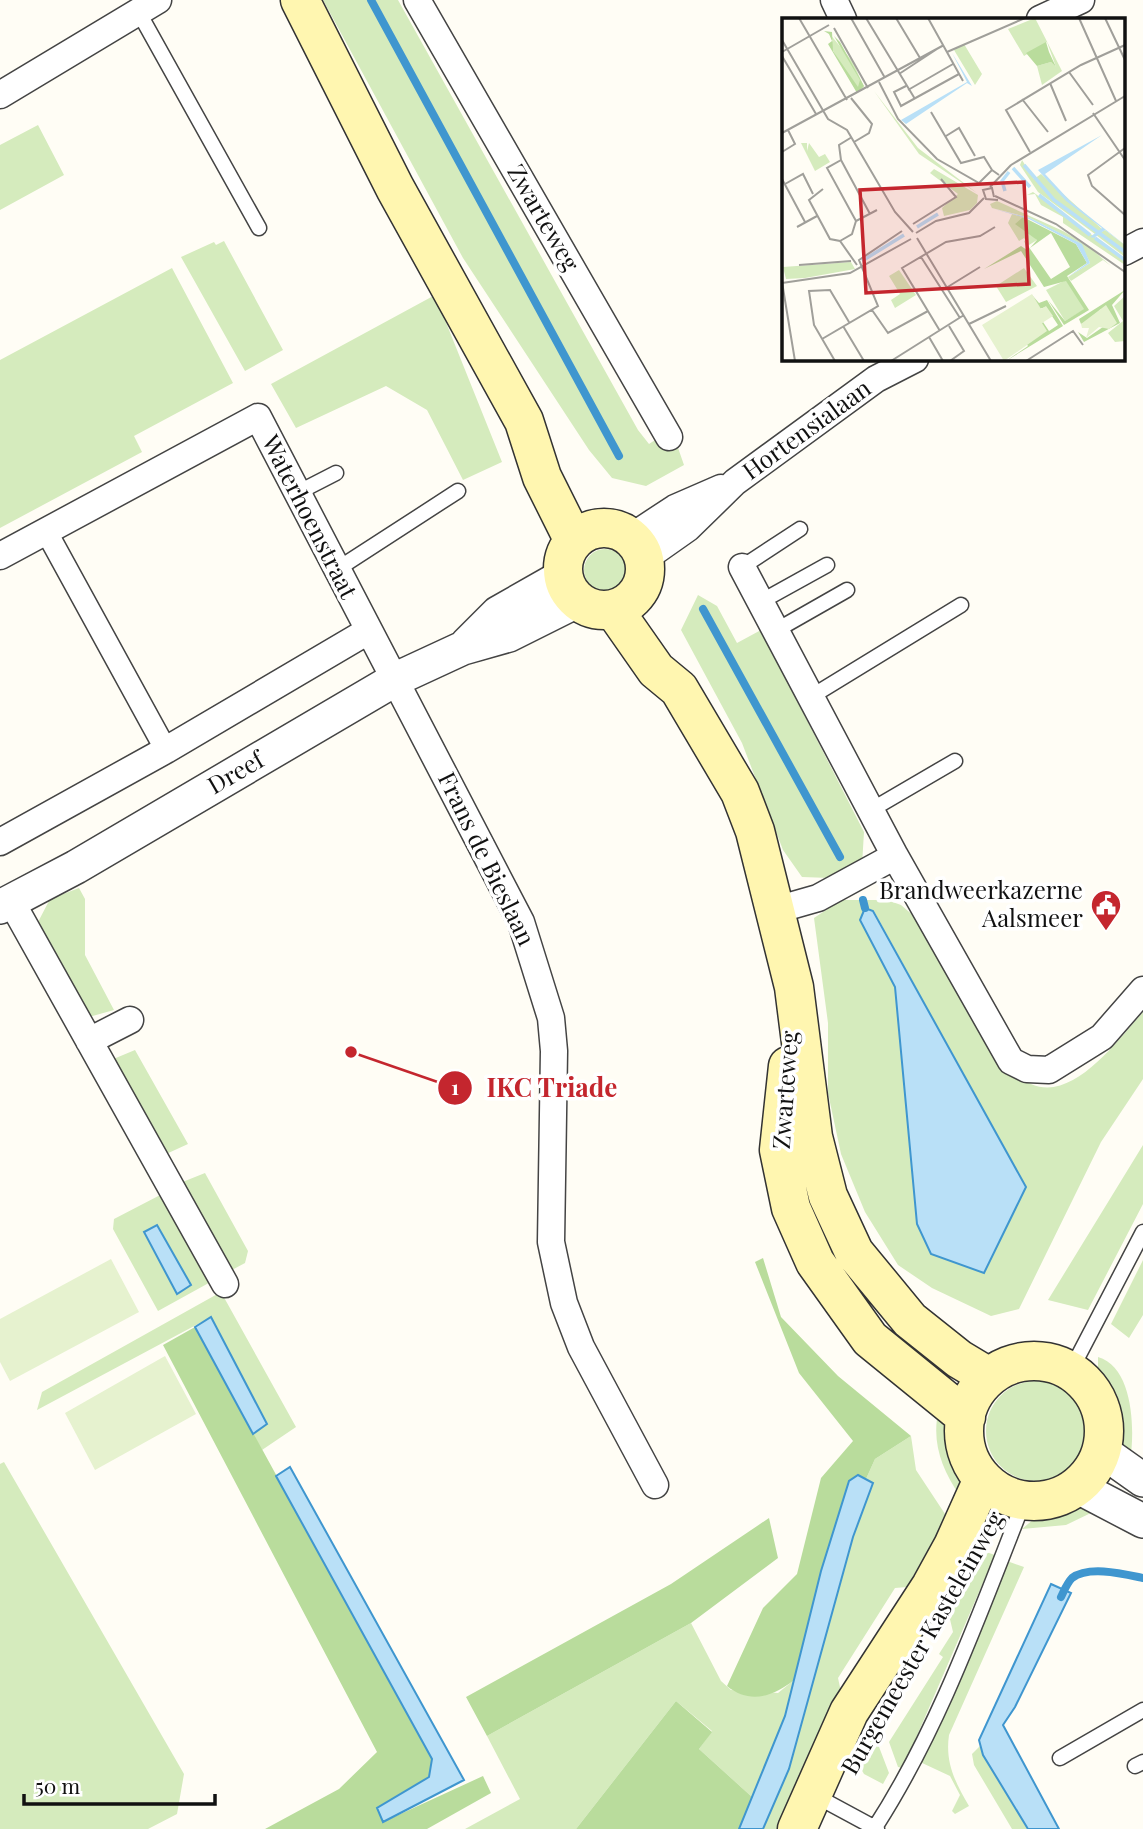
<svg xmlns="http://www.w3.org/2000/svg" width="1143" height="1829" viewBox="0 0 1143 1829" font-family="'Playfair Display',serif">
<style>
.green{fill:#d5ebbd;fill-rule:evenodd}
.forest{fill:#b9dc9c}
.pitch{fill:#e6f2cf}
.water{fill:#b9e0f7;stroke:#3f96cf;stroke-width:2}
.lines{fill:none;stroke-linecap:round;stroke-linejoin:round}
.stream{stroke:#3f96cf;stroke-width:8}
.service-casing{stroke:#444;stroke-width:17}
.pedestrian-casing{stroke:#444;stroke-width:24}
.minor-casing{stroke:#444;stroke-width:29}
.tertiary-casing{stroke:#444;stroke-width:36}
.secondary-casing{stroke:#333;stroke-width:41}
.service{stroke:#fff;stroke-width:14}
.pedestrian{stroke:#fff;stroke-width:21}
.minor{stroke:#fff;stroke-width:26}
.tertiary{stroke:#fff;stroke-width:33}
.secondary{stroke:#fff6b0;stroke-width:38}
.labels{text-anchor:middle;stroke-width:7;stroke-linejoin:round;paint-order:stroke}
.street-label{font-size:24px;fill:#111;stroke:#fff}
.poi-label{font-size:24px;fill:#111;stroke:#fff;text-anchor:end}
.inset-river{fill:none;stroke:#b9e0f7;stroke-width:3.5}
.inset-road{fill:none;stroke:#a09f9a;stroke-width:2}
.view{fill:#c4262e;fill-opacity:0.15;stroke:#c4262e;stroke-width:3.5}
.inset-edge{fill:none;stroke:#111;stroke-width:3.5}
.leader{fill:none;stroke:#c4262e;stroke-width:2.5}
.callout-dot{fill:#c4262e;stroke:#fff;stroke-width:2.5}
.mark-label{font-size:21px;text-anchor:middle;font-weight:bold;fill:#fff}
.callout-label{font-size:26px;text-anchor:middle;font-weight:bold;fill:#c4262e;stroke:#fff;stroke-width:7;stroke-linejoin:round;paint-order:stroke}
</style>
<rect width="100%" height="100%" fill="#fffdf5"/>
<!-- green -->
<path class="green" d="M323 0H398L638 430 649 444 664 434 669 422 684 465 646 486 612 478 589 450 463 258Z
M38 125 64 175 0 210V145Z
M224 241 283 350 245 371 181 257 214 242 216 245Z
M172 268 233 383 134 436 142 452 0 528V360Z
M435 295 502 462 463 480 427 410 386 386 296 428 271 384Z
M584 570a21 21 0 1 1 42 0a21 21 0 1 1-42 0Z
M698 595 717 606 737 643 761 630 864 832 862 865 830 878 802 877 783 850 742 743 681 630Z
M79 888 85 899V955L114 1010 89 1017 37 924 50 899Z
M841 900H887L901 905 915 917 1013 1070C1059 1121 1112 1047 1143 1012V1079L1101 1142 1019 1309 991 1316 932 1288 898 1265 865 1212 841 1154 828 1093V1023L814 918ZM865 908 874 911 1025 1187 984 1273 931 1254 917 1224 895 986Z
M135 1050 188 1144 164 1155 111 1060Z
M1143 1145V1204L1088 1310 1048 1300Z
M205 1173 248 1251 245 1263 230 1271 180 1183Z
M166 1192 216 1279 158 1311 113 1229 114 1219Z
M1143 1260V1315L1129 1338 1111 1324Z
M221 1292 296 1427 262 1450 253 1434 266 1424 211 1317 37 1410 42 1392Z
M1098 1357C1134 1367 1135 1432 1130 1461L1118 1444 1115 1415 1098 1376Z
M986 1431a50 50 0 1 1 100 0a50 50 0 1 1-100 0Z
M939 1408 955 1424 958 1452 967 1485 960 1496C941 1468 931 1441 939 1408Z
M911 1436 916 1470 947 1517 907 1587 895 1588 838 1678 841 1692 779 1829H763L789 1769 853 1537 873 1483 866 1479 875 1459Z
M4 1462 184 1774 177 1814 148 1829H0V1464Z
M1080 1504 1095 1511 1066 1525 1022 1529 1041 1513Z
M986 1552 995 1555 903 1768 898 1767 889 1742 943 1657 939 1654 953 1632 949 1615Z
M1007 1561 1024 1567 949 1735C945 1763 955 1782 969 1806L955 1814 952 1811 960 1795 950 1776 920 1762Z
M691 1623 721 1681 731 1690 778 1693 794 1680 785 1716 752 1797 699 1749 712 1731 676 1701 576 1829H465L520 1799 487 1736Z
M872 1737 876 1739 889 1773 883 1784 864 1774 860 1767Z
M980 1746 983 1755 1028 1829H1012L974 1765 972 1754Z"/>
<!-- forest -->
<path class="forest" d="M763 1258 781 1317 838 1376 911 1436 875 1459 866 1479 858 1475 794 1680C774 1696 750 1705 727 1686L763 1608 797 1574 821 1478 853 1441 799 1373 755 1262Z
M195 1327 432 1759 430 1777 378 1808 383 1822 483 1776 491 1793 427 1829H265L339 1789 377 1752 163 1345Z
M769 1518 778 1558 691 1623 487 1736 466 1697 671 1584Z
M676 1701 712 1732 699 1749 752 1797 739 1829H576Z"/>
<!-- pitch -->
<path class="pitch" d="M111 1259 139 1312 10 1381 0 1362V1319Z
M165 1356 196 1414 95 1470 65 1413Z"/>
<!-- water -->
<path class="water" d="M865 908 873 911 1026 1187 984 1273 931 1254 917 1224 895 987 860 920Z
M157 1225 191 1285 177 1294 144 1232Z
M211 1317 267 1424 253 1434 195 1327Z
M290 1467 464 1780 383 1822 377 1808 429 1777 432 1759 276 1476Z
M858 1475 873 1483 853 1537 789 1769 763 1829H739L785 1716 821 1571 849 1481Z
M1051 1584 1071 1593 1015 1707 1003 1725 1059 1829H1028L983 1755 979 1740Z"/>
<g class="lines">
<!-- stream -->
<path class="stream" d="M371 0 619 456
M703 609 840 857
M863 900 865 908
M1061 1597C1064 1591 1067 1583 1072 1578 1089 1565 1124 1574 1143 1578"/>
<!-- service casing -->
<g class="service-casing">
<path id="service" d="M138 11 259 228
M297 493 336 473
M742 567 800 529
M336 570 458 491
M760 602 827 565
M775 631 847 590
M809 698 961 605
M871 810 955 761
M1071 1370 1143 1232
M1060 1758 1143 1710
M1135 1766 1143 1762
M814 1795 877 1829
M874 1829C939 1729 980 1612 1024 1501"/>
</g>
<!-- pedestrian casing -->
<g class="pedestrian-casing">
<path id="pedestrian" d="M46 531 166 750"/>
</g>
<!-- minor casing -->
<g class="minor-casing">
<path id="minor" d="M417 0 669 437
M834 0 843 19
M1040 19 1081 0
M0 95 158 0
M1124 252 1143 242
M631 537 675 508 721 488
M0 556 258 417 521 922 551 1018 554 1051 551 1242 564 1303 581 1347 655 1485
M644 559 688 528 735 482 876 379 915 359
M742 567 895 856 1011 1061 1027 1069 1049 1070 1102 1037 1143 990
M0 842 166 750 368 631
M11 901 225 1284
M776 910 818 898 895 856
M89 1041 130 1020"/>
</g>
<!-- tertiary casing -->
<g class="tertiary-casing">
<path id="tertiary" d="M467 644 498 613 563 576
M0 907 76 867 396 679 463 648 509 635 577 601
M1102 1451 1143 1480
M1078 1487 1143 1521"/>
</g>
<!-- secondary casing -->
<g class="secondary-casing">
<path id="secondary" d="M300 0 395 188 524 421 542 477 574 541
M563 569a41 41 0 1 1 82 0a41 41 0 1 1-82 0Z
M614 610 656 670 679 689 740 792 755 831 794 987 813 1137 828 1196 854 1252 910 1320 959 1359 989 1377
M788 1066 779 1150 791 1208 815 1262 870 1339 966 1417
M964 1431a70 70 0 1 1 140 0a70 70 0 1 1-140 0Z
M797 1829 849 1712 931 1586 953 1546 983 1479"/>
</g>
<!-- service -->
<use href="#service" class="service"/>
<!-- pedestrian -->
<use href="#pedestrian" class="pedestrian"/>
<!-- minor -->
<use href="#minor" class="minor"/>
<!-- tertiary -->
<use href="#tertiary" class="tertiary"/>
<!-- secondary -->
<use href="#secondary" class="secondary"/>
</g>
<!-- icons -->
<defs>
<g id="civic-pin" transform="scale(1.575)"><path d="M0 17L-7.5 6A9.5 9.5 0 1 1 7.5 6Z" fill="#c4262e" stroke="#fff"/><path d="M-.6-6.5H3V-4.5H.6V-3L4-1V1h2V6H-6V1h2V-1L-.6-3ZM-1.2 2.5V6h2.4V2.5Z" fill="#fff"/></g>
</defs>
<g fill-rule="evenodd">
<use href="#civic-pin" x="1106" y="905"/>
</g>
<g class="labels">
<!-- street labels -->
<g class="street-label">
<text transform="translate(543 218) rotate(60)" y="8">Zwarteweg</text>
<text transform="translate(807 430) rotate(-36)" y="8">Hortensialaan</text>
<text transform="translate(309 517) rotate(63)" y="8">Waterhoenstraat</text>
<text transform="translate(236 773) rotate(-30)" y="8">Dreef</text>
<text transform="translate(486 859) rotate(64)" y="8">Frans de Bieslaan</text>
<text transform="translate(786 1090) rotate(-86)" y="8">Zwarteweg</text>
<text transform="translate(923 1643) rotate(-60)" y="8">Burgemeester Kasteleinweg</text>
</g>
<!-- poi labels -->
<g class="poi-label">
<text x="1083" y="899">Brandweerkazerne<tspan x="1083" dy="28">Aalsmeer</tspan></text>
</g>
</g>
<!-- overview -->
<g transform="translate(782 18)">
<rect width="343" height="343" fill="#fffdf5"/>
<path d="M253 0 280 53 260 67 255 48 269 44 274 49 265 24 242 38 226 11ZM47 15 71 44 82 69 75 74 47 26 51 23ZM182 26 200 56 193 67 172 32ZM92 73 136 130 195 175 137 136ZM19 125H25V133L27 125 37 139 43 136 48 144 33 153ZM240 142 252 161 259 156 320 211 313 216 256 174 238 147ZM152 151 196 177 195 185 188 192 162 198 160 190 176 176 148 155ZM251 174 343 241V247L281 205V199L259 187 253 176 245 177ZM215 183 281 213 305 227 329 248 321 242 289 263 286 259 308 245 299 226 248 200 210 190 208 186ZM230 196 241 199 237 204 255 222 247 227 242 220 237 223 226 205ZM323 212 343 227V239L314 217ZM69 244 73 251 23 260 4 261 1 249ZM242 250 255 268 224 284 214 268ZM117 252 134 277 113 290 109 282 118 276 107 258ZM284 262 303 291 283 303 264 272ZM343 278V323L333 324 326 315 341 303 332 288Z" fill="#d5ebbd"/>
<path d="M42 13 50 14 51 33 76 69 78 62 52 18 58 24 82 68 75 75 46 26 50 23 47 16ZM264 24 267 34 274 49 269 44 255 48 244 35ZM241 199 294 226 305 245 285 258 307 292 282 307 266 282 283 303 302 291 284 263 262 269 239 233 202 251 239 228 245 232 242 222 269 261 288 249 269 215 248 230 255 222 233 206ZM343 272 330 287 338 305 302 324 296 314 305 320 331 302 319 291 306 303 299 306 297 301ZM250 277 257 285 265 282 281 308 224 343 246 328 241 321 261 304 267 313 276 307 264 289 257 291Z" fill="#b9dc9c"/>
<path d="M250 276 259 291 264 288 271 298 260 305 265 313 222 343 200 307ZM324 287 335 305 327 311 317 309 304 320 307 310H300L299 306Z" fill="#e6f2cf"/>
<path d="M170 35 190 68 185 65 124 106 119 102 185 64ZM320 117 263 156 289 184 343 227 323 212 312 220 308 219 320 210 284 183 256 152ZM212 191 248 200 300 226 308 245 286 259 305 245 294 226 247 201Z" fill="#b9e0f7"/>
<path class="inset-river" d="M242 147 272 182 343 234M231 150 248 169M223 173 220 163 227 154M257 177 308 217M135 209 156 196M313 220 343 242M80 243 122 217"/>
<path class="inset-road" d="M17 0 65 82M69 0 103 60M84 0 133 81M114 0 138 40M146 0 181 63M297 0 334 83M323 0 343 42M52 10 86 70M0 22 46 101 65 112 113 194 131 214M0 34 47 7M165 34 243 0M0 38 34 96M287 54 311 87M117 56 155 31M97 64 116 101 155 141 197 165 210 152 217 157M268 65 284 103M124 68 112 74 119 88 177 56M126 72 171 46M69 80 90 106 87 115 72 124M240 81 266 114M149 94 179 145 202 139 210 152M311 95 343 142M0 115 162 27M164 118 177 110 193 138M70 119 57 127 59 142 45 150 74 203M343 130 306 157 310 168 343 197M0 134 13 126 6 112M248 134 224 92 299 47 343 27M59 142 88 196M229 147 343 78M0 161 23 204M3 166 21 156 31 176M208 169 229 147M41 171 27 182 48 221 58 223 75 247M213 178 274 206 343 254M212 179 210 170 201 172 204 181 216 182M131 206 174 179 159 161M15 209 35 198M134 215 154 203 187 195 202 180M135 220 209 343M58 223 70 216 74 203 95 192M139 239 178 300M17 247 69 243M0 264 13 343M0 265 68 255 129 221M164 270 198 249M90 292 106 315 146 293M187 306 224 288M61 308 82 343M167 308 182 333 168 343M158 313 120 250 164 224 198 218 213 209M147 319 161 343M40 321 96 288 77 242 120 213M53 343 32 307 27 273 48 272 67 304M109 343 182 297M244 343 291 313 301 327"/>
<path class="view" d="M242 164 247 266 84 275 78 172Z"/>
<rect width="343" height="343" class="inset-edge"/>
</g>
<!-- callouts -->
<path class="leader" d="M351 1052L455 1088"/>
<g class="callout-dot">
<circle cx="351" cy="1052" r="7"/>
<circle cx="455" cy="1088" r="18"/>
</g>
<g class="mark-label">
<text x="455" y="1095">1</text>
</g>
<g class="callout-label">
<text x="552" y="1097">IKC Triade</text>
</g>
<!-- scale -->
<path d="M24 1794v10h191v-10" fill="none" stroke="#111111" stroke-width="3.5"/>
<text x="35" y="1794" font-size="21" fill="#111111" stroke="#ffffff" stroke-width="5" paint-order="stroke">50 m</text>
</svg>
